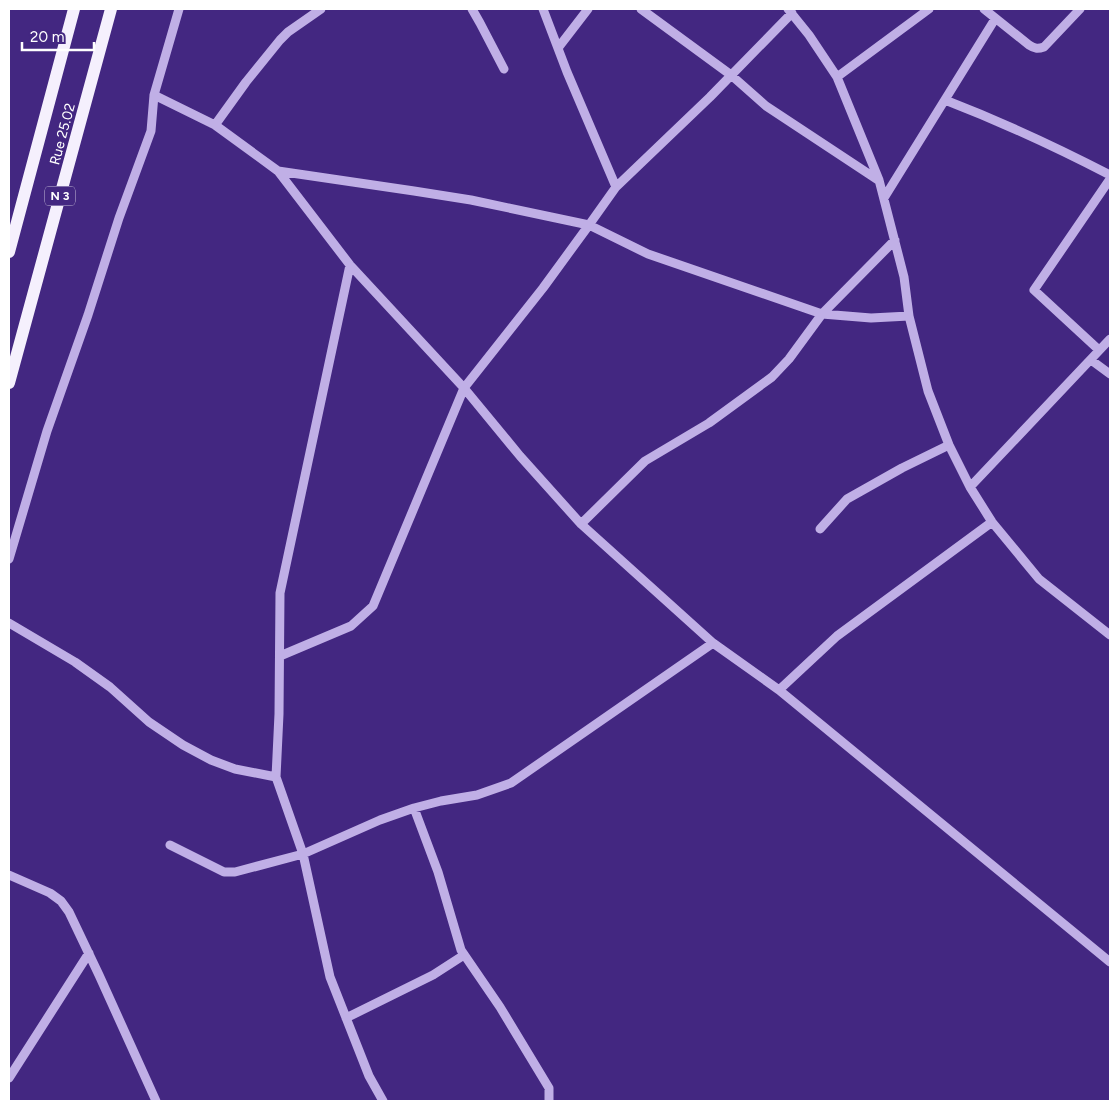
<svg xmlns="http://www.w3.org/2000/svg" width="1119" height="1110" viewBox="0 0 1119 1110" font-family="Figtree,sans-serif">
<style>
.lines{fill:none;stroke-linecap:round;stroke-linejoin:round}
.minor{stroke:#c0afe6;stroke-width:9}
.major{stroke:#f5f0fd;stroke-width:12}
.labels{text-anchor:middle;stroke-width:4.5;stroke-linejoin:round;paint-order:stroke}
.shield{fill:#432781;stroke:#c7bed9;stroke-width:1}
.shield-label{font-size:12px;font-weight:bold;fill:#fff}
.street-label{font-size:14px;fill:#fff;stroke:#432781}
</style>
<rect width="100%" height="100%" fill="#432781"/>
<g class="lines">
<!-- minor -->
<path class="minor" d="M179 9 154 95 215 125 278 171 350 265 464 388 520 456 581 524 713 643 779 690 1110 962
M472 9 480 23 504 69
M543 9 567 72 616 187 589 225 648 254 822 314 871 318 909 316
M641 9 731 75 766 106 878 180
M788 9 809 35 837 77 879 180 904 277 909 316 928 391 949 445 970 487 992 522 1039 579 1110 635
M984 9 1029 45C1035 49 1038 49 1044 47L1080 9
M558 48 588 9
M837 77 929 9
M945 100C1002 122 1056 147 1110 175
M215 125 246 82 280 40 288 32 321 9
M278 171 414 191 471 200 589 225 543 288 464 388 373 606 351 626 280 656
M616 187 710 97 792 13
M884 198 995 19
M350 265 280 593 279 714 276 777 303 854 330 977 369 1076 383 1101
M1099 350 1034 290 1110 179
M1091 360 1110 374
M970 487 1110 339
M581 524 645 461 709 423 772 377 789 359 822 314 895 240
M820 529 847 499 902 468 949 445
M9 559 47 431 88 315 119 218 151 131 154 95
M9 623 75 662 110 687 149 722 183 745 211 760 235 769 276 777
M779 690 837 636 992 522
M414 808 438 872 461 950 500 1007 549 1088V1101
M170 845 224 872H235L303 854 380 820 414 808 441 801 477 795 511 783 713 643
M9 875 50 893 61 901 69 912 99 975 156 1101
M346 1018 433 975 464 955
M9 1078 89 953"/>
<!-- major -->
<path class="major" d="M9 252 74 9
M9 383 111 9"/>
</g>
<g class="labels">
<!-- shield labels -->
<rect class="shield" x="45" y="186.5" width="30" height="19" rx="4"/>
<g class="shield-label">
<text x="60" y="200">N 3</text>
</g>
<!-- street labels -->
<g class="street-label">
<text transform="translate(62 134) rotate(-75)" y="5">Rue 25.02</text>
</g>
</g>
<!-- border -->
<rect width="1119" height="1110" fill="none" stroke="#ffffff" stroke-width="20"/>
<!-- scale -->
<path d="M22 42v8h72v-8" fill="none" stroke="#ffffff" stroke-width="2.5"/>
<text x="30" y="42" font-size="15" fill="#ffffff" stroke="#432781" stroke-width="4" paint-order="stroke">20 m</text>
</svg>
